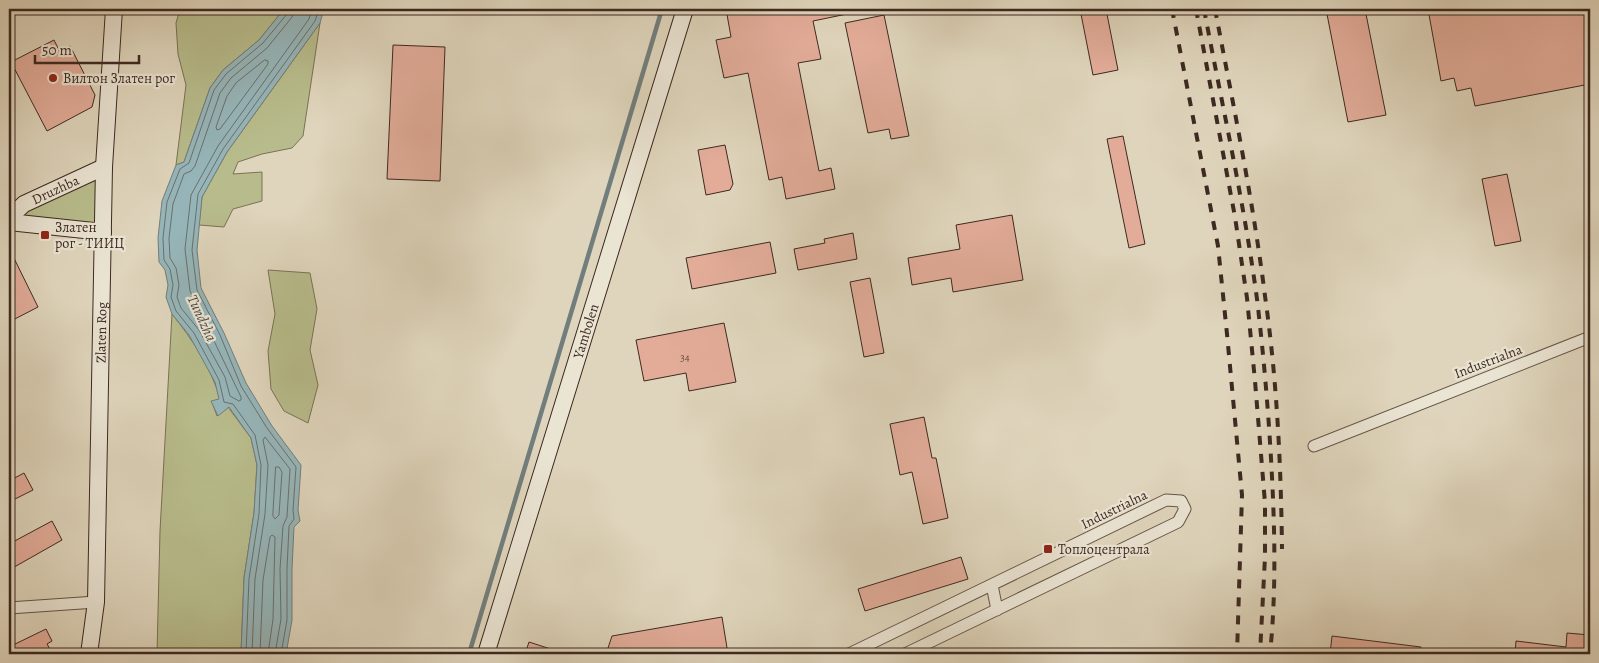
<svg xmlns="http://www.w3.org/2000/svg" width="1599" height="663" viewBox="0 0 1599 663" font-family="Alegreya,serif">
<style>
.green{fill:#b8bc8c;stroke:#7a7256}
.water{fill:#96b6ba;stroke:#727e7d}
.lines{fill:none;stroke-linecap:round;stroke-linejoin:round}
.shore{stroke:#6a706e;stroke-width:1}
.stream{stroke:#727e7d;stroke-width:4.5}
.building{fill:#e2ac99;stroke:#3d2921}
.street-casing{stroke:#665448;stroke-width:13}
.secondary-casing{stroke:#3d2921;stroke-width:18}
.street{stroke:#eae4d3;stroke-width:11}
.secondary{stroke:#eae4d3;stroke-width:16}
.rail{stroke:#3d2921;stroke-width:4;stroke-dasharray:9 9;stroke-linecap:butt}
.poi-dot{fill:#8f2418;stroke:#eae4d3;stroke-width:2}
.labels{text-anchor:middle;stroke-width:4.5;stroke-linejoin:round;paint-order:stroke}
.number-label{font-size:11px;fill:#664a3f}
.poi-label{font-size:14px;fill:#3d2921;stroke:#eae4d3;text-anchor:start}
.street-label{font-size:14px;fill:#3d2921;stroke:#eae4d3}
.water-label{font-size:15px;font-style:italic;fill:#534c47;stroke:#eae4d3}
</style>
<rect width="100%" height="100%" fill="#dfd5bc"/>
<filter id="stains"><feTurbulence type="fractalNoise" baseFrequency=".004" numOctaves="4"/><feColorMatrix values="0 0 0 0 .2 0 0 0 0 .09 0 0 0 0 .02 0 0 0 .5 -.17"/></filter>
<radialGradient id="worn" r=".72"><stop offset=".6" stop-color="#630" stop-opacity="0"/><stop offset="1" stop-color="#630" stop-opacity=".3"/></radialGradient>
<!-- green -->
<path class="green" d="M180 9H284L259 40 223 70 210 88 184 162 176 165 186 85 178 54 176 23Z
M320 23 303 136 292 148 262 154 238 162 233 174 262 172V201L233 209 224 227 199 225 202 197 227 152Z
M104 167 103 232 9 222Z
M268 270 310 273 317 309 310 350 318 385 308 423 284 411 271 389 268 351 275 314Z
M172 314C192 339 211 367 220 399L212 402 217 416 228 407 251 438 257 465 254 513 244 578 241 654H157L160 531Z"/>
<!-- water -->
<path class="water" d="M284 9H324L320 23 227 152 202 197 197 250 201 288 224 333 246 383 272 426 301 465 298 510 300 521 294 527 292 569V620L286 654H241L244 578 254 513 257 465 251 438 229 407 218 416 211 401 219 399 215 382 189 335 172 314 166 297 168 285 165 270 159 262 158 238 162 201 176 165 184 162 210 88 223 70 259 40Z"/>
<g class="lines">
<!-- shore -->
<path class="shore" d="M294 9 292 17 267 48 231 78 220 93 195 166 191 171 184 174 173 204 169 238 170 258 176 268 179 285 177 297 181 308 199 330 225 377 230 396 239 401 241 400V397L190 291 185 249 191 195 218 146 309 19 312 9
M265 60 268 61V64L220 129 217 130 216 127 227 96 236 83Z
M276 467H279L282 472 279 515 275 519 273 516Z
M246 654 249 579 259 514 261 465 255 435 233 404 224 402 219 380 194 333 176 311 171 297 173 285 170 269 164 260 163 238 167 202 180 169 189 163 214 90 226 74 263 43 287 14 288 9
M252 654 255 579 265 514 268 465 263 440 265 437 290 469 287 517 283 526 280 569 281 619 275 654
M260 654 263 580 270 537 272 535 275 537 273 619 268 654
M281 654 287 620V569L289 526 294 519 293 510 296 467 267 428 241 386 220 335 197 290 192 250 198 194 223 149 315 21 319 9"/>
<!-- stream -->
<path class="stream" d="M469 654 662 9"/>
</g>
<!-- building -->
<path class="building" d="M726 9H846L847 14 813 21 821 59 798 63 819 171 831 168 835 189 786 199 782 177 769 180 748 73 724 78 716 40 731 37Z
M1080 9H1106L1118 70 1093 75Z
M1326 9H1365L1386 115 1348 122Z
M1428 9H1590V84L1475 106 1471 88 1457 91 1454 78 1441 81Z
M884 15 909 136 891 139 889 129 868 133 845 23Z
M54 40 60 52 70 46 95 95 92 107 47 131 11 62Z
M393 45 445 47 440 181 387 179Z
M1123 136 1145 244 1129 248 1107 139Z
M725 145 733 184 730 190 706 195 698 150Z
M1507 174 1521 241 1495 246 1482 179Z
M1012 215 1023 280 953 292 951 278 912 285 908 258 960 249 956 225Z
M853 233 857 259 798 270 794 249 825 243 824 239Z
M770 242 776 273 692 289 686 258Z
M9 248 38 307 9 322Z
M870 278 884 353 864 357 850 282Z
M724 323 736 382 689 391 686 373 644 381 636 340Z
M924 417 932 458H936L948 518 923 524 912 472 900 475 890 424Z
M24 473 33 490 9 502V481Z
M52 521 62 540 9 570V544Z
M961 557 968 579 865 611 858 589Z
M722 617 728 654H606L612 636Z
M46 629 52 641 47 644 51 651 45 654H9V647Z
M1567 633 1590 635V654H1515L1516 641 1566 647Z
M1332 636 1421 647 1420 654H1330Z
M529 642 560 652 559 654H525Z"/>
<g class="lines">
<!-- street casing -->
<g class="street-casing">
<path id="street" d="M1314 446 1590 337
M992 585 997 610
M9 608 96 602
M849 654 1166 500 1181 501 1185 509 1178 522 905 654"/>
</g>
<!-- secondary casing -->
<g class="secondary-casing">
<g id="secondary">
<path id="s1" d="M9 218 24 204 104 167"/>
<path d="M9 222 103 232"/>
<path id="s2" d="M89 654 96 602 104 167 114 9"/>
<path id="s3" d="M486 654 685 9"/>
</g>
</g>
<!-- street -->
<use href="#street" class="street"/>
<!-- secondary -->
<use href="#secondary" class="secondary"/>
<!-- rail -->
<path class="rail" d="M1172 9 1218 246 1227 334 1242 495 1237 654
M1196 9 1235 217 1247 298 1255 381 1265 503V557L1260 654
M1204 9C1222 105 1244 202 1257 299 1264 358 1269 418 1272 477 1275 536 1276 595 1270 654
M1215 9C1233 104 1253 200 1265 296 1277 380 1281 465 1282 549"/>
</g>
<!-- markers -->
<g class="poi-dot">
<circle cx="53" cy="78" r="5"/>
<rect x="40" y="230" width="10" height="10" rx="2.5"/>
<rect x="1043" y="544" width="10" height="10" rx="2.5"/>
</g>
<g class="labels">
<!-- number labels -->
<g class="number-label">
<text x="685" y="361">34</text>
</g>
<!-- poi labels -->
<g class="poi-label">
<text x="63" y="83">Вилтон Златен рог</text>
<text x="55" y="232">Златен<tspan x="55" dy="16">рог - ТИИЦ</tspan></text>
<text x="1058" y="554">Топлоцентрала</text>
</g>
<!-- street labels -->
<g class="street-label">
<text dy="5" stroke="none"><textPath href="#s1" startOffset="55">Druzhba</textPath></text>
<text dy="5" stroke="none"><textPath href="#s3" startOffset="338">Yambolen</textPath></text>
<text dy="5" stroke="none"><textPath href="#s2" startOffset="322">Zlaten Rog</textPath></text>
<text transform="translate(1488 361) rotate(-21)" y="5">Industrialna</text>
<text transform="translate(1114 509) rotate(-26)" y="5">Industrialna</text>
</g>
<!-- water labels -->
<g class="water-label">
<text transform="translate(202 318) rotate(65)" y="5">Tundzha</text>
</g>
</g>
<!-- margin -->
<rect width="1599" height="663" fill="none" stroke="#dfd5bc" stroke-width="30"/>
<rect x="10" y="10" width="1579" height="643" fill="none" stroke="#3d2921" stroke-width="2.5"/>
<rect x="15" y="15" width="1569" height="633" fill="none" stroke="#3d2921"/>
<!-- scale -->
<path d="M35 55v8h104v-8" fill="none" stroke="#3d2921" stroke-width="2.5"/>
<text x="42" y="55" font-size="15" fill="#3d2921" stroke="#eae4d3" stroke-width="4" paint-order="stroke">50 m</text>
<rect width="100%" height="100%" filter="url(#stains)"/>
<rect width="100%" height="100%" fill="url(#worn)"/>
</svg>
